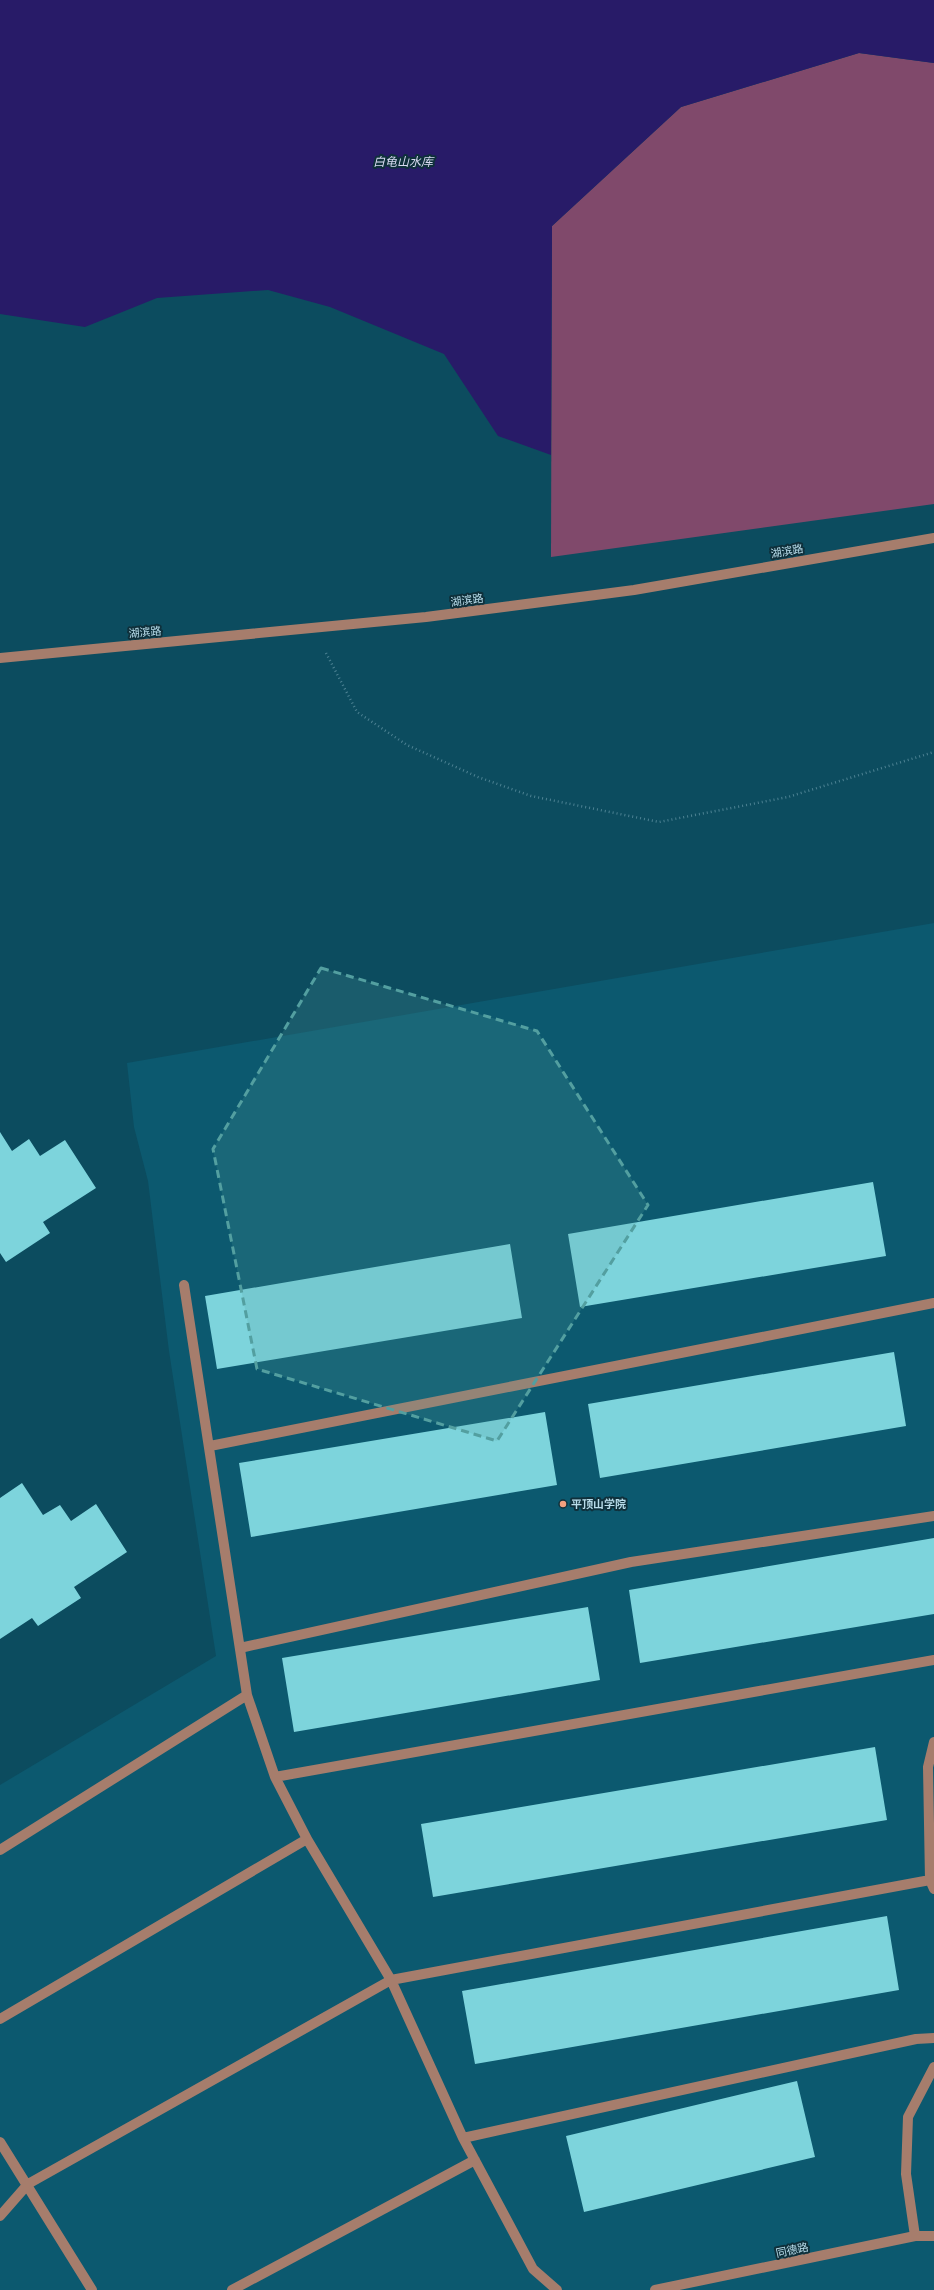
<svg xmlns="http://www.w3.org/2000/svg" width="934" height="2290" viewBox="0 0 934 2290" font-family="'Nunito Sans','Noto Sans SC',sans-serif">
<style>
.built{fill:#0c596f}
.green{fill:#80496b}
.water{fill:#281b68}
.building{fill:#7dd4dc}
.lines{fill:none;stroke-linecap:round;stroke-linejoin:round}
.path{stroke:#4d8293;stroke-width:2.5;stroke-dasharray:1 3;stroke-linecap:butt}
.minor{stroke:#a67d6c;stroke-width:10}
.marked{fill:#539fa0;fill-opacity:0.2;stroke:#539fa0;stroke-width:3;stroke-dasharray:8 5;stroke-linejoin:round}
.poi-dot{fill:#f2a07f;stroke:#0f303b;stroke-width:1.5}
.labels{text-anchor:middle;stroke-width:4;stroke-linejoin:round;paint-order:stroke}
.street-label{font-size:11px;fill:#b9ddeb;stroke:#0f303b}
.poi-label{font-size:11px;font-weight:bold;fill:#b9ddeb;stroke:#0f303b;text-anchor:start}
.water-label{font-size:12px;font-style:italic;fill:#d8daf1;stroke:#0f303b}
</style>
<rect width="100%" height="100%" fill="#0c4c5f"/>
<!-- built -->
<path class="built" d="M934 923V2290H0V1785L216 1656 169 1351 148 1181 134 1127 127 1063Z"/>
<!-- green -->
<path class="green" d="M859 53 934 63V504L551 557 552 226 681 107Z"/>
<!-- water -->
<path class="water" d="M0 0H934V63L859 53 681 107 552 226 551 455 498 436 444 354 330 307 268 290 157 298 85 327 0 314Z"/>
<!-- building -->
<path class="building" d="M0 1132 12 1151 29 1139 40 1156 65 1140 96 1188 43 1222 50 1233 6 1262 0 1253Z
M873 1182 886 1256 580 1307 568 1234Z
M510 1244 522 1318 217 1369 205 1296Z
M894 1352 906 1426 600 1478 588 1404Z
M545 1412 557 1485 251 1537 239 1463Z
M22 1483 43 1515 60 1505 71 1521 96 1504 127 1552 74 1587 81 1598 38 1626 32 1618 0 1639V1498Z
M934 1538V1614L640 1663 629 1590Z
M588 1607 600 1680 294 1732 282 1658Z
M875 1747 887 1820 433 1897 421 1824Z
M887 1916 899 1990 475 2064 462 1991Z
M797 2081 815 2157 584 2212 566 2136Z"/>
<g class="lines">
<!-- path -->
<path class="path" d="M326 653 357 712 407 745 478 777 531 796 659 822 788 797 934 752"/>
<!-- minor -->
<path class="minor" d="M0 658 426 617 634 590 934 538
M184 1285 247 1695 275 1777 307 1839 391 1980 463 2138 533 2269 557 2290
M210 1446 934 1303
M240 1648 631 1562 934 1516
M934 1742 928 1767 930 1880 934 1889
M275 1777 934 1660
M0 1850 247 1695
M0 2019 307 1839
M463 2138 916 2039 934 2038
M0 2142 92 2290
M0 2216 28 2184 391 1980 930 1880
M915 2236 906 2174 908 2117 934 2067
M232 2290 475 2160
M655 2290 915 2236H934"/>
</g>
<!-- marked area -->
<path class="marked" d="M321 968 537 1031 648 1205 497 1441 257 1369 213 1149Z"/>
<!-- markers -->
<circle class="poi-dot" cx="563" cy="1504" r="4"/>
<g class="labels">
<!-- street labels -->
<g class="street-label">
<text transform="translate(787 551) rotate(-10)" y="4">湖滨路</text>
<text transform="translate(467 600) rotate(-8)" y="4">湖滨路</text>
<text transform="translate(145 632) rotate(-5)" y="4">湖滨路</text>
<text transform="translate(792 2250) rotate(-12)" y="4">同德路</text>
</g>
<!-- poi labels -->
<g class="poi-label">
<text x="571" y="1508">平顶山学院</text>
</g>
<!-- water labels -->
<g class="water-label">
<text x="403" y="166">白龟山水库</text>
</g>
</g>
</svg>
